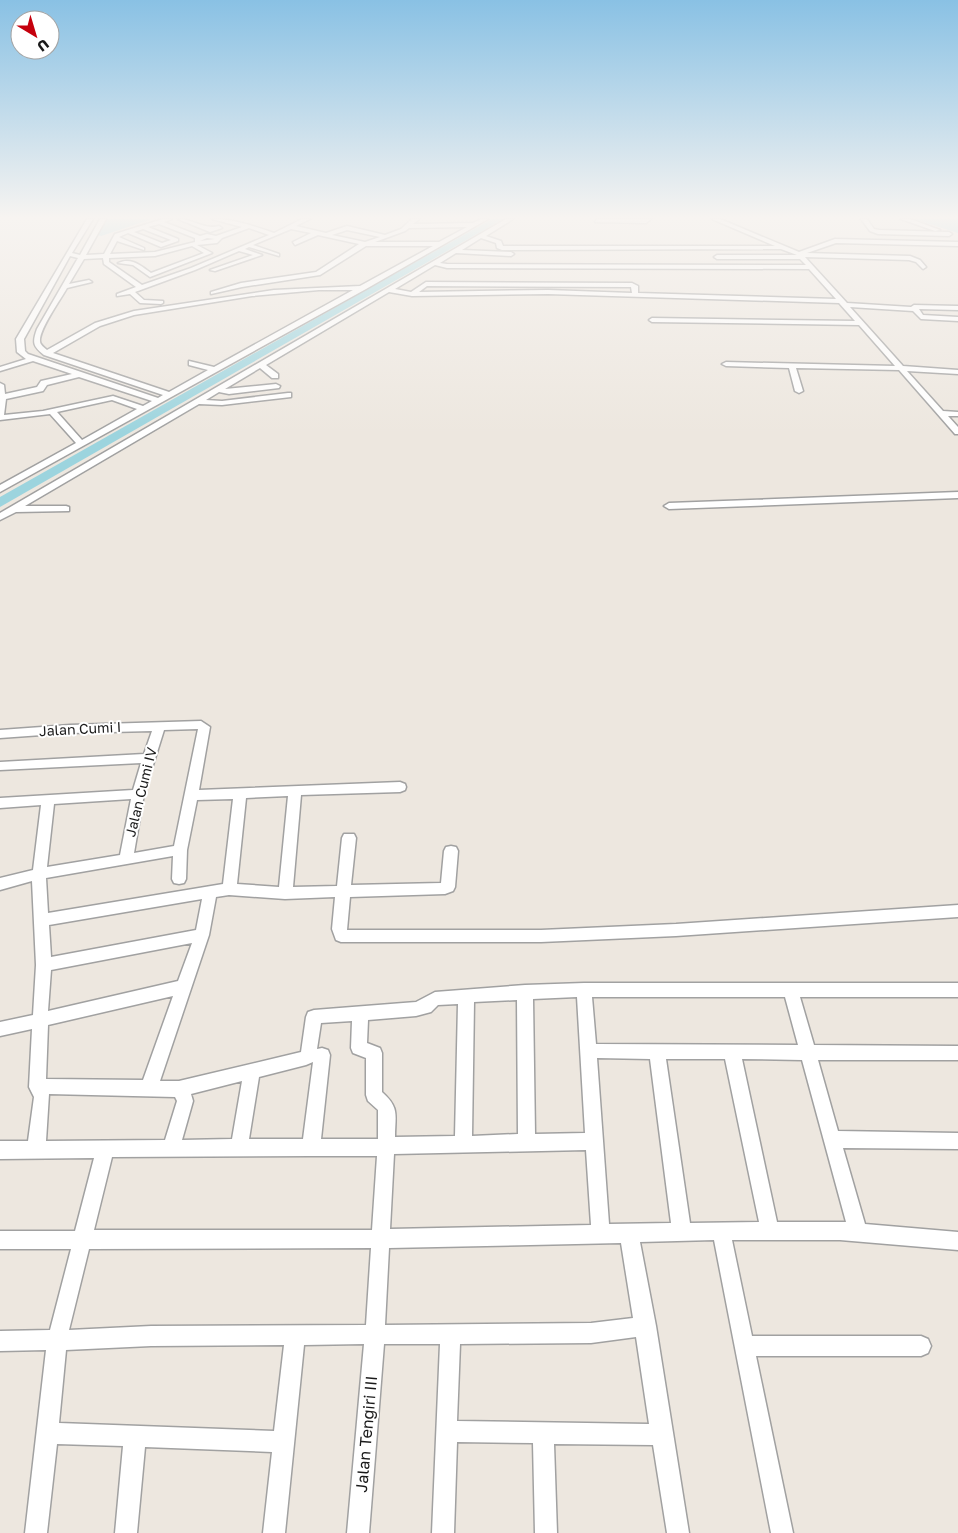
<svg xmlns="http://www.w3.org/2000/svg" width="958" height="1533" viewBox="0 0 958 1533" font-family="'Golos Text',sans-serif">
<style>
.water{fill:#9cd4de}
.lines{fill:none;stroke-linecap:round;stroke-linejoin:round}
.river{fill:#9cd4de;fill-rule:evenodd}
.minor-casing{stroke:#a1a1a1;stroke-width:3}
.minor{fill:#fff;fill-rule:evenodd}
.labels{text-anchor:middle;stroke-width:4;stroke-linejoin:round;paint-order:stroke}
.street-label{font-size:14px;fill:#1a1a1a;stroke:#fff}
.near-street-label{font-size:16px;fill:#1a1a1a;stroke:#fff}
</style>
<rect width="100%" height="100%" fill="#ede7df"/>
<!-- water -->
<path class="water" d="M104 219H152L101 236 95 234Z
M914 219H958V233Z"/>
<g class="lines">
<!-- river -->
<path class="river" d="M492 219H503L0 507V497Z"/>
<!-- minor casing -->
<g class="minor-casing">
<path id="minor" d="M87 219H93L72 253 80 255 100 219H106L86 255 104 254 115 234 163 219H172L164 222 200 236 207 234 216 236 242 227 212 219C234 219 254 226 274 233L302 219H310L296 226 326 233 347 226 385 235 401 229 412 219H419L413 224 473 223 481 219H488L366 289 0 492V485L76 443 50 414 0 420V383L4 385 5 394 37 387 41 381 72 374 33 361 0 371V367L26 359 17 352 16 339ZM159 224 195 238V242L155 252 110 254 117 241 144 250V248L119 237 128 233 161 247 178 241V239L148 227ZM467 227 439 242H375L405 231 409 228ZM249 228 269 235 191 268 142 285 109 262V258L155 256 192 246 204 253 151 273C140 265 131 257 118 263L133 265 150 277 212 253 197 245 217 243 222 238ZM143 229 171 240 162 243 134 232ZM291 229 311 233 293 242 295 245 318 235 359 244 316 272 241 283 211 292V294L242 287 320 275 366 246H433L360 286 274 290 134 311 95 323 47 350C44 347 40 345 40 341 39 329 61 299 67 288L92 282 89 280 69 284 84 259 103 258 104 264 136 287 117 294V296L130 294 140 303 161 304 163 303V301L144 300 135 292 195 270 239 251 253 255 210 270 215 271 262 255 245 249 249 247 279 256V254L253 245ZM347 230 380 237 365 242 332 235ZM207 238 215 239 200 241ZM70 256 78 258 37 329C32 343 33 346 44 355L163 395 158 398 28 354 25 351 24 339ZM319 290H353L214 367 189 361V365L208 370 169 392 53 353 100 326 134 315 252 296ZM79 377 152 401 143 406 113 396 43 411 4 415 6 399 43 391 47 385ZM112 400 137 409 82 440 57 412Z
M178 219C193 219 205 230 219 226L222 228 210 232Z
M506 219H513L486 236 501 241 503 246H775L712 219H720L799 252 835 239 958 242V246L836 243 807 253 910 256 920 260 926 267 923 269 916 262 909 260 805 257 847 303 911 307 914 305 958 306V310L919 309 923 315 958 317V321L921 319 913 311 850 307 903 366 958 370V374L907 371 943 411 958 412V416H948L958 427V434H955L899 370 796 368 803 391 799 393 795 391 789 368 726 366 722 364 726 362 895 366 859 325 652 322 649 320 652 318 855 321 839 303 548 294 412 296 389 292 266 365 278 374V378H272L260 368 225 389 276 384 280 386 279 388 229 394 219 392 206 400 222 401 288 393H291V397L222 405 199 404 25 506H66L69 507V511L16 512 0 520V513ZM481 238 496 243 497 248 502 250 781 249 797 255H717L714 257 717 259H800L806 265 447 264 440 263 456 253 511 256 514 254 511 252 462 250ZM435 265 447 268 809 269 836 299 638 293V286L632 283 426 282 411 292 395 289ZM427 286 631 287 632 293 548 290 419 292Z
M597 219H651L646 223 595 222Z
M861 219H867L874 229 879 230 949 232 952 234 949 236 878 234 870 231Z
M901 219H910L940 230 935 231Z
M958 492V498L669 509 664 506 669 503Z
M201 721 210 727 199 790 400 782 405 784 406 787 405 790 400 792 301 795 293 887 337 886 342 838 344 834H354L356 838 351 885 441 883 444 851 446 847 451 846 456 847 458 851 455 887 453 891 445 894 350 897 347 930H541L676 924 958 905V917L676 936 541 942H341L336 940 332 929 335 897 285 899 229 895 216 897 209 935 160 1081H179L301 1052 306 1017 308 1012 314 1010 416 1002 435 992 525 985 584 983H958V997H800L814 1045 958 1046V1060H818L838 1131 958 1133V1149L843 1148 865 1224 958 1232V1250L840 1240H732L752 1336H921L928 1339 931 1346 928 1353 921 1356H756L793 1533H771L714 1240 640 1242 656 1326 689 1533H667L653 1445 554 1444 557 1533H535L533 1443 457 1442 454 1533H432L440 1344H384L369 1533H347L364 1344 304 1345 285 1533H263L272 1452 145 1447 137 1533H115L123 1446 57 1444 47 1533H25L46 1350 0 1351V1331L50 1330 71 1249H0V1231H75L94 1158 0 1159V1141H28L34 1097 29 1087 32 1029 0 1036V1022L33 1015 36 965 32 881 0 890V878L33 870 41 805 0 808V798L133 790 141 763 0 770V762L144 754 152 731 70 733 0 738V730L70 725ZM198 729 174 846 134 853 144 794 164 730ZM288 796 279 887 237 884 246 798ZM131 799 120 855 47 867 54 804ZM233 799 223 884 48 913 46 878 173 856 172 879 174 883 179 884 184 883 186 879 187 850 197 800ZM202 899 196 930 51 957 49 925ZM192 943 178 981 48 1011 51 970ZM173 996 143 1080 46 1079 48 1025ZM577 997 585 1133 535 1134 533 999ZM592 997H785L798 1045 596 1044ZM517 1000 518 1134 472 1136 474 1002ZM458 1004 455 1136 395 1137C395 1115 400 1108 382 1092V1053L380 1048 367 1043 368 1020 416 1016 431 1012 438 1005ZM352 1021 351 1048 353 1053 366 1058V1095L368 1101 378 1110V1139H321L330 1055 328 1050 322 1048 317 1049 321 1023ZM597 1058 650 1059 671 1223 609 1224ZM666 1059H725L759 1222 690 1223ZM742 1059 802 1060 846 1222H777ZM313 1062 303 1139H249L259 1077 306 1065ZM242 1081 232 1139 182 1140 193 1101 191 1094ZM49 1094 175 1097 177 1101 165 1140 46 1141ZM586 1150 591 1225 390 1229 394 1154ZM310 1156H377L372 1230H94L112 1157ZM621 1243 633 1318 591 1323 385 1325 389 1248ZM371 1248 366 1325 151 1326 69 1330 89 1249ZM636 1337 649 1424 457 1421 460 1344 591 1343ZM284 1345 274 1431 59 1423 66 1350 151 1346Z"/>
</g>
<!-- minor -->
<use href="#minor" class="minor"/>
</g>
<!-- sky -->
<linearGradient id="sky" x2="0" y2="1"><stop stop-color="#89c1e4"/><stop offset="0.5" stop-color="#f7f4f1"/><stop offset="1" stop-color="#f7f4f1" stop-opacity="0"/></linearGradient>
<rect width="958" height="434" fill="url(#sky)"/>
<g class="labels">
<!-- street labels -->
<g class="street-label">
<text transform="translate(80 729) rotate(-3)" y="5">Jalan Cumi I</text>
<text transform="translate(141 792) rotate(-76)" y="5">Jalan Cumi IV</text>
</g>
<!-- near-street labels -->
<g class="near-street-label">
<text transform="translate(366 1434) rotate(-85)" y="6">Jalan Tengiri III</text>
</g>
</g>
<!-- north arrow -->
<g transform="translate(35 35) rotate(142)"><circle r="24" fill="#ffffff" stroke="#a3a3a3"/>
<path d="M0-4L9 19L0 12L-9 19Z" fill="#c5000d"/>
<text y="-8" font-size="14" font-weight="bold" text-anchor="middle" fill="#1a1a1a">U</text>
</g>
</svg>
